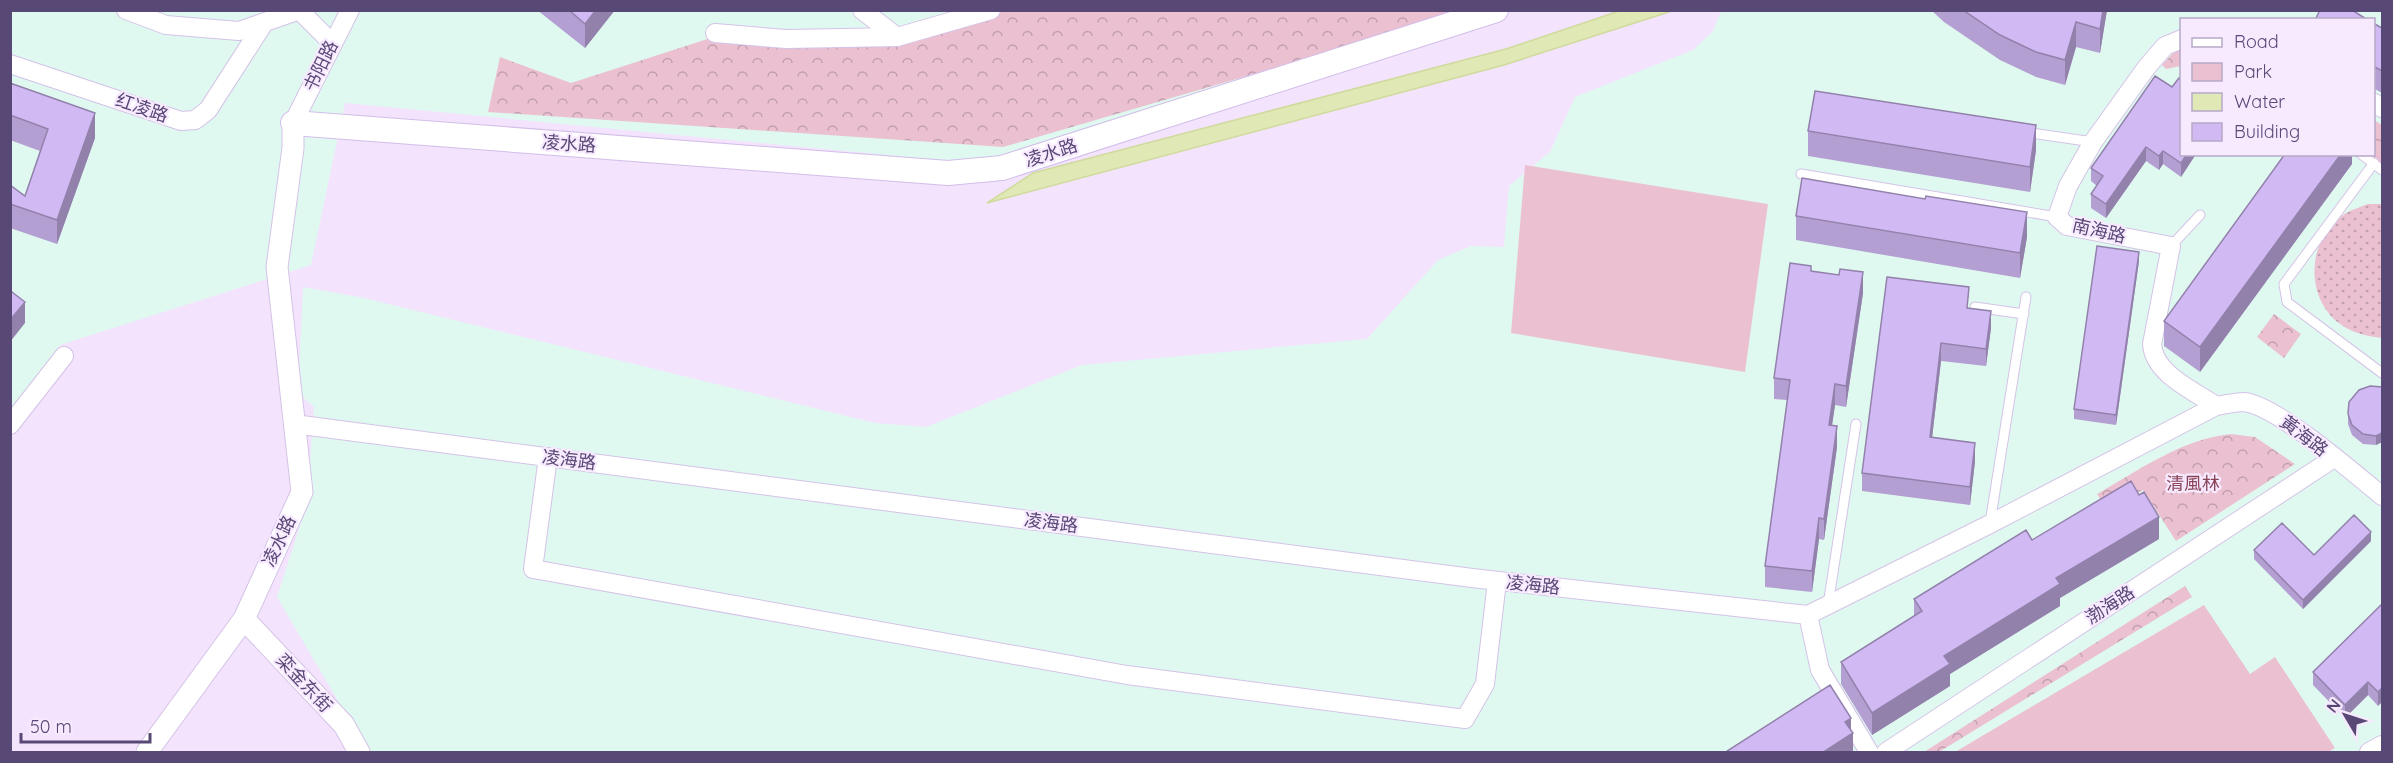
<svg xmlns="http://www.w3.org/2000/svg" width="2393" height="763" viewBox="0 0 2393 763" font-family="Quicksand,'Noto Sans SC',sans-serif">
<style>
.education{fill:#e0f9f0;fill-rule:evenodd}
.forest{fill:url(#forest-crowns)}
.park{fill:#ebc1d2}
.garden{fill:url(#garden-dots)}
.water{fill:#e0e8b6;stroke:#d0da9c;stroke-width:1.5}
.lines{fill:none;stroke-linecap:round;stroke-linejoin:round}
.service-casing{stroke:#d4c3e7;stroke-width:11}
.minor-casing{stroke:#d4c3e7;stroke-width:20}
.tertiary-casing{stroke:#d4c3e7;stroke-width:23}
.secondary-casing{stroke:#d2bee9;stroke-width:26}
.service{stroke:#fff;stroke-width:9}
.minor{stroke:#fff;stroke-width:18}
.tertiary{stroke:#fff;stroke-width:21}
.secondary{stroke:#fff;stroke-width:24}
.wall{fill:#b49fd2}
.shaded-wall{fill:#9282ab}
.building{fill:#d1b9f4;stroke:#9282ab;stroke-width:1.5}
.labels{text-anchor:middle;stroke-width:4.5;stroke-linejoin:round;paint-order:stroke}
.street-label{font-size:18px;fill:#584876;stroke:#f7eaff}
.park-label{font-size:18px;fill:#894458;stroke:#f7eaff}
</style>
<defs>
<pattern id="forest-crowns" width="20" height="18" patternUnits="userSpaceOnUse" patternTransform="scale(1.5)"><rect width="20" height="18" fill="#ebc1d2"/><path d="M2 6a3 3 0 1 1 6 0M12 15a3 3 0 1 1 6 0" fill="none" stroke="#c19faf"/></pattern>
<pattern id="garden-dots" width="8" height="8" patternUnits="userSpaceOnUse" patternTransform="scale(1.5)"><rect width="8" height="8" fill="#ebc1d2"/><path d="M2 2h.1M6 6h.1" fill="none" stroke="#c19faf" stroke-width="1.8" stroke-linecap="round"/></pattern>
</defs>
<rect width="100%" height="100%" fill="#f3e3fd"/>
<!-- education -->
<path class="education" d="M11 11H1468L1003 159 949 161 345 103 311 265 60 345 11 411Z
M1721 11H2382V752H368L277 597 307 504 314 407 298 393 303 287 364 298 875 423 926 427 1082 365 1367 339 1438 260 1471 246 1504 247 1509 186 1550 152 1575 97 1693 50 1713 31ZM2182 20H2374V154H2182Z"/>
<!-- forest -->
<path class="forest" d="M991 10 1470 11 1003 147 488 112 500 57 571 83 723 34 897 37Z
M2181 48V66L2166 69 2162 65 2176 50Z
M2374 120 2382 125V164L2369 155 2374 154Z
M2274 314 2301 334 2284 358 2257 337Z
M2231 434 2255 437 2295 464 2176 541 2143 490 2107 510 2097 494C2139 470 2182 439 2231 434Z
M2185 586 2192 597 1939 752H1924Z"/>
<!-- park -->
<path class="park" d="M1525 165 1768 204 1745 372 1511 333Z
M2204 605 2250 674 2275 657 2335 748 2328 752H1955Z"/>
<!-- garden -->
<path class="garden" d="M2368 204H2382V338C2368 336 2355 334 2343 326 2303 300 2306 237 2346 213 2353 209 2361 207 2368 204Z"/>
<!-- water -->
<path class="water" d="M1622 10 1672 11 1504 65 987 203 1033 173 1506 49Z"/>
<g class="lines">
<!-- service casing -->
<g class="service-casing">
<path id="service" d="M2024 132 2093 142
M2361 154 2382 170
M2374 163 2284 284 2287 302 2382 373
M1801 174 2057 217
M2171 246 2200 215
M1975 307 2024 314
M1990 523 2026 297
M1828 605 1856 424"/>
</g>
<!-- minor casing -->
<g class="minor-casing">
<path id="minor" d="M126 10 166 25 239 31 300 10
M862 10 897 37 991 10
M300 11 332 43
M715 33 786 39 897 37
M2182 39 2165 46 2146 68 2093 142 2068 186 2057 217 2067 226 2171 246 2152 344C2154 374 2193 390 2216 406
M10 64 181 121 195 120 208 110 264 23
M2374 103 2382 108
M293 123 350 10
M294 424 1472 578 1808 615
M10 425 64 356
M548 457 533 569 1127 675 1465 719 1485 684 1497 581
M1808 615 1990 524 2216 406C2224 405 2235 402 2244 402 2276 405 2354 473 2382 496
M1808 615 1820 670 1869 752
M1886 752 2334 458
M2369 752 2382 745"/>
</g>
<!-- tertiary casing -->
<g class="tertiary-casing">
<path id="tertiary" d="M244 619 344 725 359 752
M147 752 244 619 302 492 277 267 293 148V123"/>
</g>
<!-- secondary casing -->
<g class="secondary-casing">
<path id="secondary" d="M293 123 948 173 1002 168 1496 10"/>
</g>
<!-- service -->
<use href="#service" class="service"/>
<!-- minor -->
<use href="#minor" class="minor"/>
<!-- tertiary -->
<use href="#tertiary" class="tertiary"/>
<!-- secondary -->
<use href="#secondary" class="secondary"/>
</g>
<!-- wall -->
<path class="wall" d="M537 10H615L585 48Z
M1931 10H2107L2100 53 2076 47 2065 85 2036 77 2000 60 1944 22Z
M2373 23 2382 28V93L2373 88Z
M2155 76 2181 154H2196L2181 177 2163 164 2159 170 2146 161 2106 218 2091 208V194L2097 186 2091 181V168Z
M10 83 95 138 57 244 10 228V204L25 196 40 151 10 140Z
M1808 131 2036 150 2030 192 1808 156Z
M2352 154V164L2200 372 2164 346V321Z
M1796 216 2027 237 2020 278 1796 240Z
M2139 261 2116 425 2074 419V409Z
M1811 271 1863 293 1846 407 1835 405 1832 425 1837 447 1824 540 1819 539 1812 592 1765 587V566L1787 400 1774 399V378Z
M1887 277 1969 308 1991 328 1986 366 1941 361 1932 438 1975 461 1970 505 1862 491V473Z
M2382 387V442L2376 445 2363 444 2352 435 2348 424V414Z
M2159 539 2060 598V606L1950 674V686L1872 735 1841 684V662L1914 616V599Z
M2371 541 2303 609 2254 559V550L2314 555Z
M2382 604 2378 706 2368 695 2345 718 2313 685V672Z"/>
<!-- shaded-wall -->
<path class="shaded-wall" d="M596 10H615L585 48V24Z
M2103 10H2107L2100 53V29Z
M2076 22V47L2065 85V60Z
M95 113V138L57 244V220Z
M2036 125V150L2030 192V167Z
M2146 147V161L2106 218V204Z
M2163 151V164L2159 170V156Z
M2187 154H2196L2181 177V163Z
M2341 154H2352V164L2200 372V347Z
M2027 212V237L2020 278V253Z
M2139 252V261L2116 425V415Z
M1863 272V293L1846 407V386Z
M25 302V323L10 342V320Z
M1991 311V328L1986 366V349Z
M1941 343V361L1930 455V437Z
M1835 384V405L1829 446V425Z
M1837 426V447L1824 540V519Z
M2382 433V442L2376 445V436Z
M1975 443V461L1970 505V487Z
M2159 517V539L2060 598V606L1950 674V686L1872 735V713L1944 656 2056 578Z
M1819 518V539L1812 592V571Z
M2371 532V541L2303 609V600Z
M2368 682V695L2345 718V705Z
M2382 688V702L2378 706V692Z
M1851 718V734L1853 733V753H1822L1845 722Z"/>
<!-- building -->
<path class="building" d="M569 10H596L585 24Z
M1963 10H2103L2100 29 2076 22 2065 60 2036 52 2000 35Z
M2320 10H2352L2368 20H2315Z
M2373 23 2382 28V71L2373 66Z
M2155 76 2172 87 2179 78 2181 80V154H2187L2181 163 2163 151 2159 156 2146 147 2106 204 2091 194 2103 176 2091 168Z
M10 83 95 113 57 220 10 204V185L25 196 48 129 10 115Z
M1815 91 2036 125 2030 167 1808 131Z
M2285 154H2341L2200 347 2164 321Z
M1802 178 1925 199 1926 196 2027 212 2020 253 1796 216Z
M2097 246 2139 252 2116 415 2074 409Z
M1790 263 1811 266V271L1839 275 1840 269 1863 272 1846 386 1835 384 1829 425 1837 426 1824 519 1819 518 1812 571 1765 566 1790 380 1774 378Z
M1887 277 1969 287 1967 308 1991 311 1986 349 1941 343 1930 437 1975 443 1970 487 1862 473Z
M12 292 25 302 10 320V294Z
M2370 386 2382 387V433L2376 436 2363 434 2352 425 2348 414 2349 402 2359 390Z
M2131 481 2139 495 2144 492 2159 517 2056 578 2060 584 1944 656 1950 664 1872 713 1841 662 1922 611 1914 599 2026 530 2032 540Z
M2354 515 2371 532 2303 600 2254 550 2282 523 2314 555Z
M2382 604V688L2378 692 2368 682 2345 705 2313 672Z
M1830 685 1851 718 1845 722 1853 733 1822 753H1724Z"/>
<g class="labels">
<!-- street labels -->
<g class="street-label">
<text transform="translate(321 66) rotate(-64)" y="6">书阳路</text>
<text transform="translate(142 108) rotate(19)" y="6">红凌路</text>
<text transform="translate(569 144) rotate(4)" y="6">凌水路</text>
<text transform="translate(1051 153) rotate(-18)" y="6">凌水路</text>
<text transform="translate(2099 231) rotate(13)" y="6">南海路</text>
<text transform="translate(2304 436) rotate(37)" y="6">黃海路</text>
<text transform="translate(569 460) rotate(7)" y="6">凌海路</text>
<text transform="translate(1051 523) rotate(7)" y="6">凌海路</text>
<text transform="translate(279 541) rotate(-65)" y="6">凌水路</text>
<text transform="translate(1533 585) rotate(6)" y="6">凌海路</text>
<text transform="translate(2110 605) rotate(-33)" y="6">渤海路</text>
<text transform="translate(304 683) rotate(47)" y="6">栾金东街</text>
</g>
<!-- park labels -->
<g class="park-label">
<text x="2193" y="490">清風林</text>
</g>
</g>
<!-- border -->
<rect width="2393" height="763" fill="none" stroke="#584876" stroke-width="24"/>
<!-- legend -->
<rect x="2180" y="18" width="195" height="138" fill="#f7eaff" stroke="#b7a9c8" stroke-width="1.5"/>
<rect x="2192" y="38" width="30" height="9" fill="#ffffff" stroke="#b7a9c8" stroke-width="1.5"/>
<text x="2234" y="48" font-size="18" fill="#584876">Road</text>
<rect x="2192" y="63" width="30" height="18" fill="#ebc1d2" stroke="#b7a9c8" stroke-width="1.5"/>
<text x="2234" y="78" font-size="18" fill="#584876">Park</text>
<rect x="2192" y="93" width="30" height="18" fill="#e0e8b6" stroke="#b7a9c8" stroke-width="1.5"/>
<text x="2234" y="108" font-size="18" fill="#584876">Water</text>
<rect x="2192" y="123" width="30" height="18" fill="#d1b9f4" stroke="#b7a9c8" stroke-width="1.5"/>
<text x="2234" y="138" font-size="18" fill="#584876">Building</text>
<!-- north arrow -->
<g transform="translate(2345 715) rotate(309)" stroke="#f7eaff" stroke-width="4.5" paint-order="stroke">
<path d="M0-4.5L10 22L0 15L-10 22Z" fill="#584876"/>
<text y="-9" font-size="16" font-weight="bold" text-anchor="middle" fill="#584876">N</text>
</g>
<!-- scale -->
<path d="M21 733v9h129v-9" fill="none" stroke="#584876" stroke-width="3"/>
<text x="30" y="733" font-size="18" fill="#584876" stroke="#f7eaff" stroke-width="4.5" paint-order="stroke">50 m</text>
</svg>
